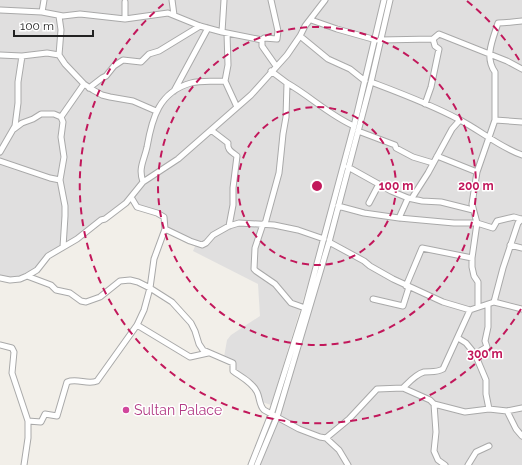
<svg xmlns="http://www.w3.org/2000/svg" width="522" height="465" viewBox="0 0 522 465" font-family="Raleway,sans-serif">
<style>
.residential{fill:#e0dfdf}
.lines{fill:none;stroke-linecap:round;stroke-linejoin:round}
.minor-casing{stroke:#a9a9a9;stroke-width:7}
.minor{stroke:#fff;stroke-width:5}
.ring{fill:none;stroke:#c2185b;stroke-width:2;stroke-dasharray:7 5}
.hotel-dot{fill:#d1479c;stroke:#fff;stroke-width:1.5}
.labels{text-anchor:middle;stroke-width:3;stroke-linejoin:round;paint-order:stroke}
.hotel-label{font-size:14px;fill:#b23c85;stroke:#fff;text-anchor:start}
.centre{fill:#c2185b;stroke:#fff;stroke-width:2}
.ring-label{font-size:12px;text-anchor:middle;font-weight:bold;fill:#c2185b;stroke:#fff;stroke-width:3;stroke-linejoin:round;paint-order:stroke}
</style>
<rect width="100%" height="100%" fill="#f2efe9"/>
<!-- residential -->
<path class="residential" d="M0 0H383L373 47 326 225 271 405 262 402 258 391 234 370 233 362 224 357 227 340 231 335 260 316 258 284 193 251 196 244 166 228 165 219 137 208 130 197 116 210 48 256 37 269 27 274 13 278 0 277Z
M391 0H522V465H256L282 404 336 218Z"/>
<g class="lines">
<!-- minor casing -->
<g class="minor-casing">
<path id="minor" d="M172 0 174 15
M0 10 42 12 44 0
M42 12 63 16 80 14 125 19 168 13 200 26 222 32 262 40V46L276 66
M59 16 61 30 59 55 65 64 84 84 93 90 102 95 110 97 133 101 156 111
M125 19V2
M311 20 337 29 376 40
M222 32 224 0
M227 33 228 65 225 81 237 107
M300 36 328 59 350 69 365 81
M262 40 264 38 277 39 278 31 271 0
M380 40 433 39 439 34 507 61 522 69
M0 55 22 56 47 53 59 55
M371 82C400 93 430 104 458 119 480 130 499 147 522 155
M287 83C310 96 329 115 354 126
M89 88 102 78 106 76 114 66 123 60 141 62 149 54 159 51 200 26
M174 91 208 28
M425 104 431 87 439 49 435 46 433 39
M61 117 84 84
M495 120 522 122
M14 129 22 123 33 119 41 114H54L61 117 63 122 61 137 64 157 60 180 65 206V216L63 247
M211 130 228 143C227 150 232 152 237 156L233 188V205L229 226
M358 131 395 145 396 148 413 157 433 163
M0 152 15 126 18 103V82L22 56
M437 156 477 172
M0 161 50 178 60 180
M348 167 391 191 408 198
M143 182C138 168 144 161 147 147 152 118 159 92 191 83 202 80 214 82 225 81
M412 198 428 173 452 129 460 120
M369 203 379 184
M338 206 364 213 399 218 454 223H477L493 228 497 221 514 217 521 219
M399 218 408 198 422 201 441 202 473 210
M263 224 255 248 254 269 256 271 275 284 291 303 305 308
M265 224 279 173 281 154 283 134 286 117 287 83 271 71
M165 229 190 241 202 245 206 243 213 235 229 226 239 223 274 225 298 230 324 239
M329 242 364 261 370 266 393 279 443 302 470 310 494 302 522 309
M510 245 522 248
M27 276 51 285 56 290 70 293 81 301 86 302 100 297 120 281 130 280 138 282 150 288 172 302 191 323 195 331 199 344 203 350 233 363V371C241 377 252 382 257 392 260 398 259 405 264 410L299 429 320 437 326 438 339 450 348 465
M0 278 10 280 20 279 27 276 37 270 48 256 77 239 101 220 105 219 126 203 143 182 178 159 251 95 287 55 300 36 305 26 325 0
M406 286 422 248 472 258
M373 299 403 306 409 287
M494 302 503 268 518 223 522 219
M478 307V282L474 276 472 267V258L477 223 472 204 477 172 495 120V72C484 57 493 39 498 23 506 23 514 22 522 21
M137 325 190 357 208 353
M458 338 466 343 475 354 486 380V394L489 409
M0 345 12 348 14 352 12 373 28 421V438L24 465
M475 354 487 347 485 341 488 327V304
M403 388C409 382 416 374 424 372 430 371 436 373 443 369L470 310
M434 404 436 432 434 451 438 460 445 465
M507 411 516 429 522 436
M28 421 41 422 45 414 57 416 67 382C77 378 88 385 97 381L137 325 144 310 150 288 154 259 165 229 164 217 157 213 137 207 131 197
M326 438 349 419 377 389 403 388 430 400 434 404 465 412 489 409 507 411 522 408
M251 465 272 412 305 308 354 126 384 0
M257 465 277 417 329 242 371 82 390 0
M468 465 476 452 489 446"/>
</g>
<!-- minor -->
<use href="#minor" class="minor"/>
</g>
<!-- distance rings -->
<g class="ring">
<circle cx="317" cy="186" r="79"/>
<circle cx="317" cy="186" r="159"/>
<path d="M521 309A238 238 0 1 1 167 1M467 1A238 238 0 0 1 521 63"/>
</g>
<!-- markers -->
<circle class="hotel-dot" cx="126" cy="410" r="4"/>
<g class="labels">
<!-- hotel labels -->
<g class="hotel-label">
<text x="134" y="415">Sultan Palace</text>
</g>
</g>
<circle cx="317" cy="186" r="6" class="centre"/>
<g class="ring-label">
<text x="396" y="190">100 m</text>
<text x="476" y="190">200 m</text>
<text x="485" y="358">300 m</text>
</g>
<!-- scale -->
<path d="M14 30v6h79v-6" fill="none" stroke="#222222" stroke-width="2"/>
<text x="20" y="30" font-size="12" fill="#222222" stroke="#ffffff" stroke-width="3" paint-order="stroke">100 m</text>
</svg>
